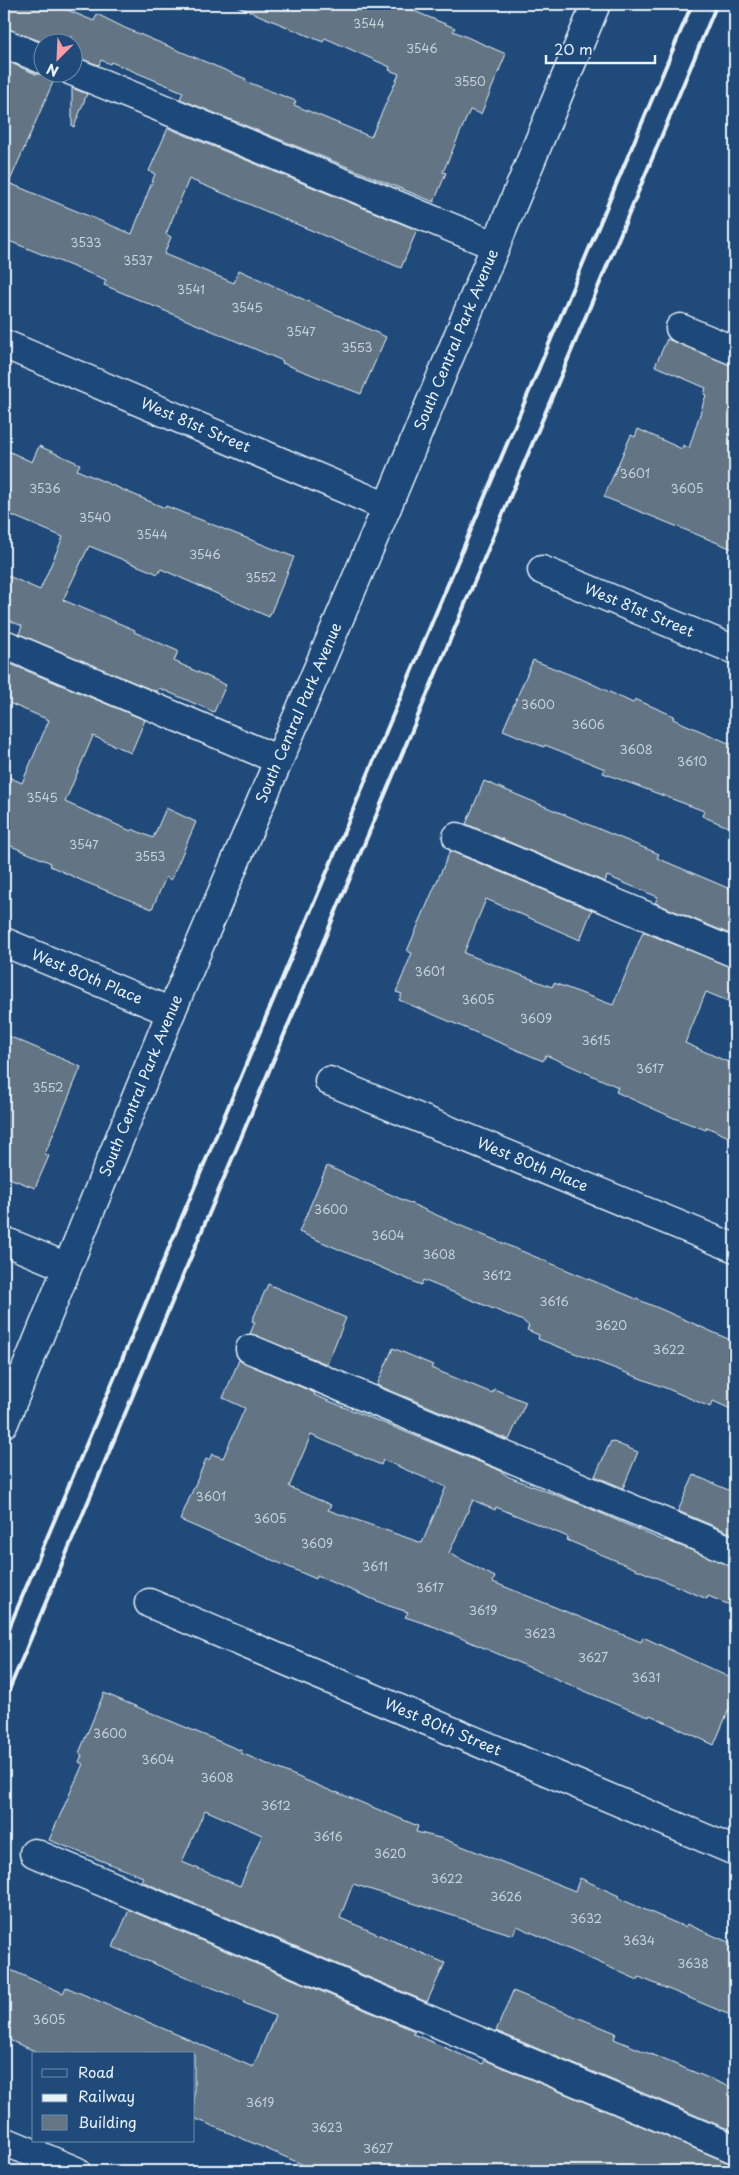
<svg xmlns="http://www.w3.org/2000/svg" width="739" height="2175" viewBox="0 0 739 2175" font-family="'Playpen Sans',sans-serif">
<style>
.building{fill:#647584;stroke:#e8f1f8;fill-rule:evenodd}
.lines{fill:none;stroke-linecap:round;stroke-linejoin:round}
.minor-casing{stroke:#e8f1f8;stroke-width:31}
.minor{stroke:#1f4a7a;stroke-width:28}
.rail{stroke:#e8f1f8;stroke-width:4}
.labels{text-anchor:middle;stroke-width:5;stroke-linejoin:round;paint-order:stroke}
.number-label{font-size:12px;fill:#c7d2db}
.street-label{font-size:15px;fill:#e8f1f8;stroke:#1f4a7a}
</style>
<rect width="100%" height="100%" fill="#1f4a7a"/>
<filter id="ink" filterUnits="userSpaceOnUse"><feTurbulence type="fractalNoise" baseFrequency=".02" numOctaves="2"/><feDisplacementMap in="SourceGraphic" scale="10" xChannelSelector="R" yChannelSelector="G"/><feConvolveMatrix kernelMatrix="1 2 1 2 8 2 1 2 1" color-interpolation-filters="sRGB"/></filter>
<g filter="url(#ink)">
<!-- building -->
<path class="building" d="M4 4H53L94 21 97 14 125 28 246 79 245 81 296 101 294 105 371 137 399 74 389 70 390 67 325 38 323 42 232 4H397L455 28 453 31 506 54 481 114 470 110 443 172 446 173 434 202 180 99 183 92 111 62 110 64 101 60 99 65 72 56V36L70 42H43L4 28Z
M4 60 36 74 57 73 9 183 132 234 155 174 149 171 168 128 417 230 401 268 189 179 166 234 171 237 164 254 234 283 239 270 386 337 361 394 282 363 283 361 104 285 106 280 4 239Z
M72 88 87 94 74 127 72 126Z
M667 339 735 366V550L604 497 631 435 635 437 638 429 682 449 683 445 689 448 706 395 704 394 706 388 655 366Z
M39 446 80 464 77 470 165 508 166 506 294 557 269 617 161 569 158 574 89 546 63 600 135 630 134 632 178 651 174 661 226 685 214 712 159 688 157 692 19 634 22 626 4 618V574L40 590 63 537 4 512V449L32 462Z
M533 660 586 681 633 703 635 699 674 716 673 719 733 745 735 740V830L702 816 704 811 603 773 605 769 545 745 544 747 503 730Z
M8 663 145 720 131 753 93 736 65 802 131 831 132 829 153 838 166 808 196 822 171 880 166 877 152 909 85 882 50 866 51 863 4 843V775L22 783 49 720 4 701V673Z
M484 781 659 854 657 858 735 891V936L655 903 658 897 607 876 605 882 466 824Z
M450 851 592 910 580 940 486 899 464 953 552 987 554 983 613 1005 643 932 735 968V1004L706 992 685 1043 735 1065V1140L707 1127 706 1130 674 1118 616 1092 618 1087 546 1055 543 1061 399 1000 402 994 396 992 412 953 407 951Z
M4 1034 81 1067 45 1154 49 1156 35 1188 4 1176Z
M327 1166 459 1225 663 1310 735 1342V1411L713 1401 710 1407 668 1389 538 1339 539 1335 527 1330 529 1326 523 1321 423 1280 421 1285 299 1232Z
M268 1284 346 1318 327 1364 250 1334 255 1322 252 1321Z
M393 1348 433 1365 431 1368 492 1393 494 1389 526 1402 509 1440 377 1385Z
M239 1360 315 1393 314 1395 497 1469 509 1477 582 1505 664 1541 665 1540 735 1567V1607L708 1596 707 1599 567 1540 568 1537 496 1507 495 1510 473 1500 449 1553 495 1577 493 1582 641 1642 643 1637 735 1680V1695L714 1745 650 1715 649 1717 615 1704 435 1627 405 1617 408 1612 389 1606 317 1576 316 1579 180 1520 206 1459 209 1460 212 1454 223 1458 245 1408 223 1398ZM311 1435 381 1465 383 1460 446 1487 422 1543 328 1510 331 1505 289 1487Z
M611 1441 638 1452 623 1488 595 1476Z
M694 1475 735 1493V1535L678 1511Z
M104 1693 242 1751 241 1753 336 1793V1792L418 1826 416 1832 444 1839 575 1891 580 1878 619 1896 618 1898 685 1927 687 1924 735 1945V2017L639 1977 638 1980 517 1926 513 1935 353 1884 340 1918 445 1963 427 2002 141 1881 143 1877 49 1840 83 1764 79 1762 82 1755 79 1753ZM205 1810 262 1835 240 1886 182 1862Z
M129 1910 415 2031 413 2034 483 2064 485 2060 729 2163 735 2164V2171H318L194 2118V2054H42L4 2038V1967L63 1993 66 1987 253 2067 275 2016 244 2003 245 2001 113 1947Z
M513 1991 616 2033 614 2039 735 2089V2132L496 2031Z"/>
<g class="lines">
<!-- minor casing -->
<g class="minor-casing">
<g id="minor">
<path d="M4 43 42 59"/>
<path d="M72 71 496 246"/>
<path d="M680 328 735 351"/>
<path id="s1" d="M4 344 387 507"/>
<path id="s2" d="M542 570 735 650"/>
<path d="M4 644 279 760"/>
<path d="M457 837 735 953"/>
<path id="s3" d="M4 942 171 1012"/>
<path id="s4" d="M329 1081 735 1248"/>
<path d="M4 1241 67 1267"/>
<path d="M250 1349 735 1552"/>
<path id="s5" d="M4 1423 171 1012 387 507 596 4"/>
<path id="s6" d="M149 1603 735 1851"/>
<path d="M34 1853 735 2149"/>
<path d="M4 2141 76 2171"/>
</g>
</g>
<!-- minor -->
<use href="#minor" class="minor"/>
<!-- rail -->
<path class="rail" d="M4 1640 692 4
M4 1702 717 4"/>
</g>
</g>
<g class="labels">
<!-- number labels -->
<g class="number-label">
<text x="369" y="28">3544</text>
<text x="422" y="53">3546</text>
<text x="470" y="86">3550</text>
<text x="86" y="247">3533</text>
<text x="138" y="265">3537</text>
<text x="191" y="294">3541</text>
<text x="247" y="312">3545</text>
<text x="301" y="336">3547</text>
<text x="357" y="352">3553</text>
<text x="635" y="478">3601</text>
<text x="45" y="493">3536</text>
<text x="687" y="493">3605</text>
<text x="95" y="522">3540</text>
<text x="152" y="539">3544</text>
<text x="205" y="559">3546</text>
<text x="261" y="582">3552</text>
<text x="538" y="709">3600</text>
<text x="588" y="729">3606</text>
<text x="636" y="754">3608</text>
<text x="692" y="766">3610</text>
<text x="42" y="802">3545</text>
<text x="84" y="849">3547</text>
<text x="150" y="861">3553</text>
<text x="430" y="976">3601</text>
<text x="478" y="1004">3605</text>
<text x="536" y="1023">3609</text>
<text x="596" y="1045">3615</text>
<text x="650" y="1073">3617</text>
<text x="48" y="1092">3552</text>
<text x="331" y="1214">3600</text>
<text x="388" y="1240">3604</text>
<text x="439" y="1259">3608</text>
<text x="497" y="1280">3612</text>
<text x="554" y="1306">3616</text>
<text x="611" y="1330">3620</text>
<text x="669" y="1354">3622</text>
<text x="211" y="1501">3601</text>
<text x="270" y="1523">3605</text>
<text x="317" y="1548">3609</text>
<text x="375" y="1571">3611</text>
<text x="430" y="1592">3617</text>
<text x="483" y="1615">3619</text>
<text x="540" y="1638">3623</text>
<text x="593" y="1662">3627</text>
<text x="646" y="1682">3631</text>
<text x="110" y="1738">3600</text>
<text x="158" y="1764">3604</text>
<text x="217" y="1782">3608</text>
<text x="276" y="1810">3612</text>
<text x="328" y="1841">3616</text>
<text x="390" y="1858">3620</text>
<text x="447" y="1883">3622</text>
<text x="506" y="1901">3626</text>
<text x="586" y="1923">3632</text>
<text x="639" y="1945">3634</text>
<text x="693" y="1968">3638</text>
<text x="49" y="2024">3605</text>
<text x="260" y="2107">3619</text>
<text x="327" y="2132">3623</text>
<text x="378" y="2153">3627</text>
</g>
<!-- street labels -->
<g class="street-label">
<text dy="5" stroke="none"><textPath href="#s5" startOffset="1174">South Central Park Avenue</textPath></text>
<text dy="5" stroke="none"><textPath href="#s1" startOffset="208">West 81st Street</textPath></text>
<text dy="5" stroke="none"><textPath href="#s2" startOffset="105">West 81st Street</textPath></text>
<text dy="5" stroke="none"><textPath href="#s5" startOffset="769">South Central Park Avenue</textPath></text>
<text dy="5" stroke="none"><textPath href="#s3" startOffset="90">West 80th Place</textPath></text>
<text dy="5" stroke="none"><textPath href="#s5" startOffset="364">South Central Park Avenue</textPath></text>
<text dy="5" stroke="none"><textPath href="#s4" startOffset="220">West 80th Place</textPath></text>
<text dy="5" stroke="none"><textPath href="#s6" startOffset="319">West 80th Street</textPath></text>
</g>
</g>
<!-- margin -->
<rect width="739" height="2175" fill="none" stroke="#1f4a7a" stroke-width="20"/>
<rect x="10" y="10" width="719" height="2155" fill="none" stroke="#e8f1f8" stroke-width="2" filter="url(#ink)"/>
<!-- legend -->
<rect x="32" y="2052" width="162" height="90" fill="#1f4a7a" stroke="#6f8dac"/>
<rect x="42" y="2069" width="25" height="8" fill="#1f4a7a" stroke="#6f8dac"/>
<text x="78" y="2078" font-size="15" fill="#e8f1f8">Road</text>
<rect x="42" y="2094" width="25" height="8" fill="#e8f1f8" stroke="#6f8dac"/>
<text x="78" y="2102" font-size="15" fill="#e8f1f8">Railway</text>
<rect x="42" y="2115" width="25" height="15" fill="#647584" stroke="#6f8dac"/>
<text x="78" y="2128" font-size="15" fill="#e8f1f8">Building</text>
<!-- north arrow -->
<g transform="translate(58 58) rotate(204)"><circle r="24" fill="#1f4a7a" stroke="#6f8dac"/>
<path d="M0-4L9 19L0 12L-9 19Z" fill="#ff9aa2"/>
<text y="-8" font-size="14" font-weight="bold" text-anchor="middle" fill="#e8f1f8">N</text>
</g>
<!-- scale -->
<path d="M546 55v8h109v-8" fill="none" stroke="#e8f1f8" stroke-width="2.5"/>
<text x="554" y="55" font-size="15" fill="#e8f1f8" stroke="#1f4a7a" stroke-width="4" paint-order="stroke">20 m</text>
</svg>
